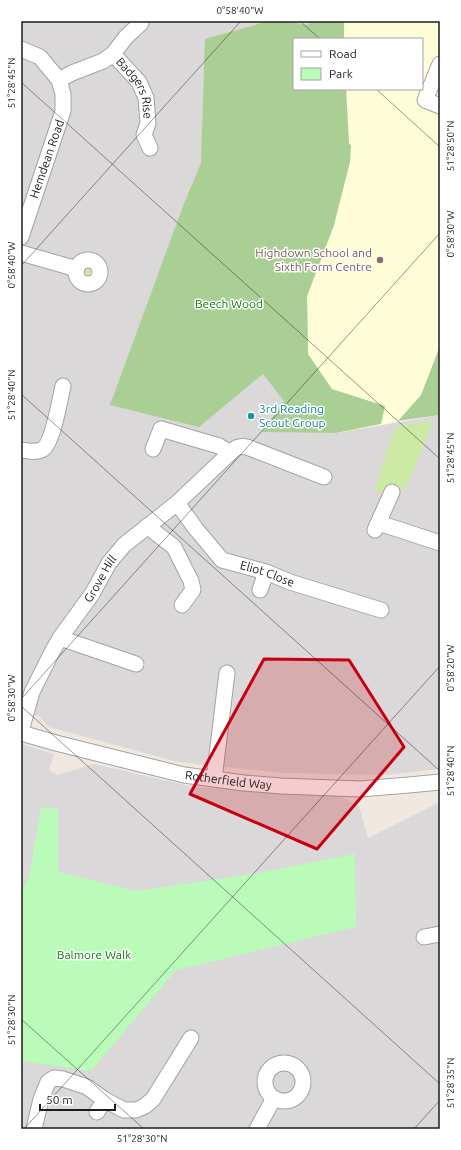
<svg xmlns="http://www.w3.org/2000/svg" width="461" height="1150" viewBox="0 0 461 1150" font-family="Ubuntu,sans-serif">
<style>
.residential{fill:#dad8d8;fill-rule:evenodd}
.education{fill:#fffcd8}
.grass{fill:#cceaa4}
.forest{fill:#aacf94}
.park{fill:#bbfbba}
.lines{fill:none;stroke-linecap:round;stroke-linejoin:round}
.minor-casing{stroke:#a3a3a3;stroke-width:17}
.minor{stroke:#fff;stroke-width:15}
.marked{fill:#c70011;fill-opacity:0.2;stroke:#c70011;stroke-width:3;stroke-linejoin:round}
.ticks{fill:none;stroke:#1c1c1c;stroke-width:1;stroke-opacity:0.45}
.education-dot{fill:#8d6e63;stroke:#fff;stroke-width:1.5}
.culture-dot{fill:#0f9aa8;stroke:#fff;stroke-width:1.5}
.labels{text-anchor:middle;stroke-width:3;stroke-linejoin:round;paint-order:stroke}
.street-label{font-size:12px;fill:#1c1c1c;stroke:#fff}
.education-label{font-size:12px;fill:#785e54;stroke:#fff;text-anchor:end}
.park-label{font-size:12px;fill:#087b08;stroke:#fff}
.culture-label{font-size:12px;fill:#0d838f;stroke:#fff;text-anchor:start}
.neatline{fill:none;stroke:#1c1c1c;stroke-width:1.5}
.ticks-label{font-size:10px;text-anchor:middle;fill:#1c1c1c}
</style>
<rect width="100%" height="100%" fill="#eee8e0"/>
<!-- residential -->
<path class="residential" d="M21 21H440V769L386 775 283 773 178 762 49 727 38 715H21ZM294 39H422V89H294Z
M21 744 54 754 49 770 57 775 94 764 193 787 338 795 359 806 368 838 440 802V1129H21Z"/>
<!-- education -->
<path class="education" d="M344 21H440V415L336 433 308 354 307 296 334 225 349 145 346 89H422V39H344Z"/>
<!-- grass -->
<path class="grass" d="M81 272a7 7 0 1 1 14 0a7 7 0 1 1-14 0Z
M433 421 406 489 374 492 395 427Z"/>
<!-- forest -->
<path class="forest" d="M269 21H283L308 25 310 21H344V39H294V89H346L349 144 351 145 350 162 334 225 307 296 308 354 332 389 385 406 381 424 336 433 262 432 284 401 263 374 199 427 110 405 183 206 201 163 205 39Z
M440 346V415L398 421 421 395Z"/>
<!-- park -->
<path class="park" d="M41 807 58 809V872L136 891 247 875 355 854 356 927 176 970 91 1071 21 1061V895L29 876Z"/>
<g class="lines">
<!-- minor casing -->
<g class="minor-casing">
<g id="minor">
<path d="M21 49 40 57 59 80 63 94V111L21 237"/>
<path id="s1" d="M113 54 139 82 146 98 148 123 144 135 150 148"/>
<path d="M440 64 425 100 440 106"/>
<path d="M59 80 72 73 103 61 113 54 126 37 141 23"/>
<path d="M21 253 77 269"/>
<circle cx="88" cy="272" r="12"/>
<path d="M153 449 161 429 219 446 230 453"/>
<path d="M21 450C28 451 36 453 43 449 53 442 60 399 63 386"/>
<path id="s2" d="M177 503 196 529 222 560 266 572 290 582 381 610"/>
<path d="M379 523 440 543"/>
<path d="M147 526 174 547 191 581 193 590 182 605"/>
<path d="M375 530 392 492"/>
<path d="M260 590 266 572"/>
<path d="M60 638 136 664"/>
<path id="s3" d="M21 731 32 692 52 652 60 638 92 594 109 563 124 545 177 503 230 453C235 448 239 445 247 447L324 477"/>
<path id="s4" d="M21 733 56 743 184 775 244 783 281 786 360 789 409 785 440 782"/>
<path d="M214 779 227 673"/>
<path d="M424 937 440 934"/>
<circle cx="284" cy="1082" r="19"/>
<path d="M97 1112 105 1100"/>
<path d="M34 1129 41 1099 48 1082 54 1078 63 1079 87 1087 105 1100 124 1110H136L145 1106 153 1099 191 1038"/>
<path d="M257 1129 274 1098"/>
</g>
</g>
<!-- minor -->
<use href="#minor" class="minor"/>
</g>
<!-- marked area -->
<path class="marked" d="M264 659 349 660 404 747 317 849 190 794Z"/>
<!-- ticks -->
<path class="ticks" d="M300 21 320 39M21 82 440 459M376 89 440 147M21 266 241 21M21 394 440 771M21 699 440 233M21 706 440 1084M21 1019 144 1129M24 1129 440 666M414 1129 440 1100"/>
<!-- markers -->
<circle class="education-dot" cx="380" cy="260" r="4"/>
<circle class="culture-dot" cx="251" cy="416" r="4"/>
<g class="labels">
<!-- street labels -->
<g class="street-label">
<text dy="4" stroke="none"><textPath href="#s1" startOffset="42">Badgers Rise</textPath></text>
<text transform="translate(47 159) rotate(-71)" y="4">Hemdean Road</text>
<text dy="4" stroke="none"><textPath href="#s2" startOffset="120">Eliot Close</textPath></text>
<text dy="4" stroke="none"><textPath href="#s3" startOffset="173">Grove Hill</textPath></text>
<text dy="4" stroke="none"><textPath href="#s4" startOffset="213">Rotherfield Way</textPath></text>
</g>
<!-- education labels -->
<g class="education-label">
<text x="372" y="257">Highdown School and<tspan x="372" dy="14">Sixth Form Centre</tspan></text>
</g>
<!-- park labels -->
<g class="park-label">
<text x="229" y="308">Beech Wood</text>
<text x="94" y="959">Balmore Walk</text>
</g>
<!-- culture labels -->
<g class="culture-label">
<text x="259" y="413">3rd Reading<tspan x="259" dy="14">Scout Group</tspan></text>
</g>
</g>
<!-- border -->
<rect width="461" height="1150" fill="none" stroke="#ffffff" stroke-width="44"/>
<!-- legend -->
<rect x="293" y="38" width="130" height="52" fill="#ffffff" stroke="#a4a4a4"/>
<rect x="301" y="51" width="20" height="6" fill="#ffffff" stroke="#a4a4a4"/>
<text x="329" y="58" font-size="12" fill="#1c1c1c">Road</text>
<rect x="301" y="68" width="20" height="12" fill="#bbfbba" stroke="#a4a4a4"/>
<text x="329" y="78" font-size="12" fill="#1c1c1c">Park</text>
<!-- scale -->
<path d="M40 1104v6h75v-6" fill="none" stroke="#1c1c1c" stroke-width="2"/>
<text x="46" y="1104" font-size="12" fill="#1c1c1c" stroke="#ffffff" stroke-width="3" paint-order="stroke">50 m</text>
<rect x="22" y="22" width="417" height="1106" class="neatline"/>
<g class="ticks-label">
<text x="240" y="14">0°58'40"W</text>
<text transform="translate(11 83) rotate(-90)" y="4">51°28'45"N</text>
<text transform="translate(450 146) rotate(-90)" y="4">51°28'50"N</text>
<text transform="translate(450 234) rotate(-90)" y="4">0°58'30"W</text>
<text transform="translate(11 265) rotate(-90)" y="4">0°58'40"W</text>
<text transform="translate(11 395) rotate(-90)" y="4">51°28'40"N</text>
<text transform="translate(450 458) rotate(-90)" y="4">51°28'45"N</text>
<text transform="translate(450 668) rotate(-90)" y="4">0°58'20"W</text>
<text transform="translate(11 698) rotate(-90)" y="4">0°58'30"W</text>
<text transform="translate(450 771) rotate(-90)" y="4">51°28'40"N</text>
<text transform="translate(11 1020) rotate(-90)" y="4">51°28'30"N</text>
<text transform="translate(450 1083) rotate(-90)" y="4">51°28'35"N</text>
<text x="142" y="1142">51°28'30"N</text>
</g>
</svg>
